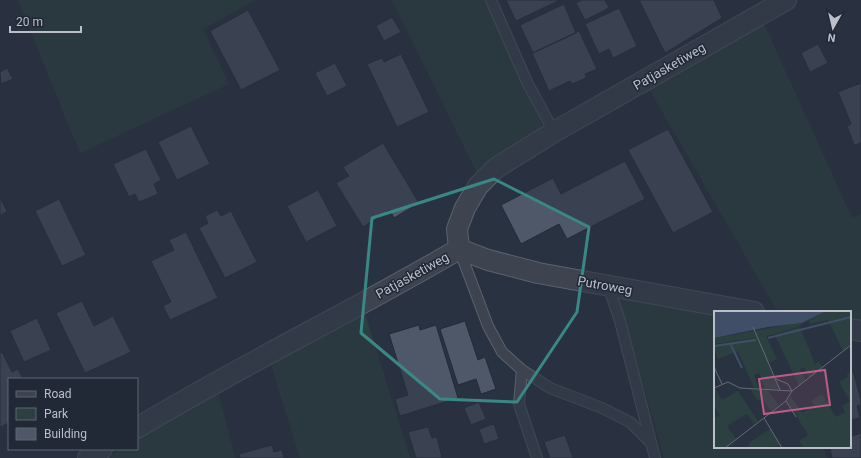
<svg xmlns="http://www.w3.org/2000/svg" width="861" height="458" viewBox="0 0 861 458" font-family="Roboto,sans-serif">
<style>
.green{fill:#2c4042}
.building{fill:#4f5869;stroke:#232b38}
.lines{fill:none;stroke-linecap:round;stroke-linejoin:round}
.lane-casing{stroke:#5b626e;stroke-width:12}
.street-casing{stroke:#5b626e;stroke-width:22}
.lane{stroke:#3d4450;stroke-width:10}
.street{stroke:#3d4450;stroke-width:20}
.marked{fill:none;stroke:#3a8885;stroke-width:3;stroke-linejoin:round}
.labels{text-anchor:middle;stroke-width:3;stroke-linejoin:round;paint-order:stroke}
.street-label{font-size:13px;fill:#babfca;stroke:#212936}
.inset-river{fill:none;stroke:#404e68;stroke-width:2}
.inset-road{fill:none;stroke:#636a77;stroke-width:1}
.view{fill:#bf5b87;fill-opacity:0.15;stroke:#bf5b87;stroke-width:2}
.inset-edge{fill:none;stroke:#babfca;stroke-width:2}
</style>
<rect width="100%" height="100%" fill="#293240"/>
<!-- green -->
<path class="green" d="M18 0H255L203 29 229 84 80 153Z
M392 0H486L544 130 508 147 490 161 478 175Z
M764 24 852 218 861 214V323L850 322V312H793L776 309 648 87Z
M617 293 715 312V447H824L827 458H664Z
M363 307 410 458H300L270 361Z
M218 392 235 458H106L122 449H137V440Z"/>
<!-- building -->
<path class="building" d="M506 0H560L516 21Z
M582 0H605L609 8 585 20 576 3Z
M639 0H714L722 18 665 53Z
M564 4 576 33 533 53 520 25Z
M619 8 637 46 613 58 609 49 599 54 585 24Z
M248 10 280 70 241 90 210 31Z
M392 17 401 32 384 41 376 26Z
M579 31 597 69 585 74 586 78 572 84 570 81 549 91 532 53Z
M818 44 828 63 810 72 801 53Z
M401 54 429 112 397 127 367 64 382 58 384 62Z
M335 63 347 86 327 96 315 73Z
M7 68 13 79 1 84 0 72Z
M861 83V143L854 145 847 126 851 124 838 92Z
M191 126 210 164 177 180 158 142Z
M668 129 713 212 673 233 628 150Z
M383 143 419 203 394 218 390 210 363 227 336 183 349 176 343 167Z
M146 149 161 180 154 184 158 194 139 202 135 194 129 197 113 164Z
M625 161 645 199 567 239 559 224 521 244 501 205 553 178 561 194Z
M318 190 337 226 306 242 287 206Z
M0 198 7 211 0 216Z
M59 199 86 255 62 266 35 211Z
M217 210 221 216 231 211 257 262 225 278 199 228 208 223 205 216Z
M186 232 218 298 170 320 163 306 171 302 151 261 174 250 169 240Z
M82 301 94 326 113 316 131 352 85 373 56 313Z
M37 318 51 350 24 362 10 331Z
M465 321 478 360 485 357 496 389 481 394 476 379 458 385 440 329Z
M419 325 420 330 436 325 458 398 400 416 395 399 408 395 389 334Z
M2 352 12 372 18 369 23 379H9V423L0 427V353Z
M853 371 861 400V405L857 406 860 418 850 420V372Z
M479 402 486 419 471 425 464 408Z
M494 424 499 439 484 444 479 429Z
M428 427 432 438 437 437 442 458H416L408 432Z
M861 433V458H832L830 449 834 447H850V437Z
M565 435 573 458H550L544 442Z
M272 445 274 452 282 450 284 458H240L239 454Z"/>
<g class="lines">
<!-- lane casing -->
<g class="lane-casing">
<path id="lane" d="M491 0 527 82 554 132
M459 249 488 326 502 352 522 370 550 388 602 408 630 422 651 443
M608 286 620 321 655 458
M522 370 519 404 537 458"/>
</g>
<!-- street casing -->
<g class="street-casing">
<path id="street" d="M459 249 488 260 538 273 754 312
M850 329 861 331
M137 428C242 365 353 311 459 249L457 229 465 208 478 186 496 168 554 132 786 0
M88 458 102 449"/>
</g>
<!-- lane -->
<use href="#lane" class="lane"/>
<!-- street -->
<use href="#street" class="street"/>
</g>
<!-- marked area -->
<path d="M0 0H861V458H0ZM494 179 589 227 577 312 517 402 440 399 361 333 372 218Z" fill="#293240" fill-opacity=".55" fill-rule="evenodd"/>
<path class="marked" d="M494 179 589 227 577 312 517 402 440 399 361 333 372 218Z"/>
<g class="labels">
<!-- street labels -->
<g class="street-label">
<text transform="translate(669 66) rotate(-30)" y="5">Patjasketiweg</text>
<text transform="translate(412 275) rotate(-29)" y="5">Patjasketiweg</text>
<text transform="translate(605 285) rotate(10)" y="5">Putroweg</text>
</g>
</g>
<!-- overview -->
<g transform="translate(714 311)">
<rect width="137" height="137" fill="#293240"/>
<path d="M112 0H137V33L129 40 114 9 96 13 95 9ZM85 12 89 14 58 24 0 33V27ZM86 16 101 53 105 50 108 56 95 67 90 56 86 58 91 69 85 75 61 24ZM52 25 63 48 54 52 65 78H51L45 62 40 64 45 78 40 77 24 40 4 48 0 38V34ZM137 61V137H90L85 130 94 124 73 90 77 86 89 102 100 94 97 90 108 83 122 106 131 101 128 95 136 90 125 71 134 66 133 63ZM1 77 8 89 24 80 44 110 40 113 33 103 13 115 22 128 11 137H0V106L6 105 0 95ZM36 78 53 79 65 94 57 100 48 87 44 90ZM56 118 67 135 35 137V132Z" fill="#2c4042"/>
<path d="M0 0H112L88 12 54 16 0 27Z" fill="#404e68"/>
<path class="inset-river" d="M54 27 137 6M17 34 28 57M0 35 42 29"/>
<path class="inset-road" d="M39 16 66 79M0 56 8 73M62 68 74 73 78 80M0 77 14 71 26 77 78 80M72 90 82 106M50 107 68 137M11 137 72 90 78 80 137 34"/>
<path class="view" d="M111 59 116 94 50 103 45 68Z"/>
<rect width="137" height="137" class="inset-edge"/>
</g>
<!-- legend -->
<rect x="8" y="378" width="130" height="72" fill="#212936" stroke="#5e6571"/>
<rect x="16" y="391" width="20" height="6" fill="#3d4450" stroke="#5e6571"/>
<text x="44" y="398" font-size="12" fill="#babfca">Road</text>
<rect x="16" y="408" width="20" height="12" fill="#2c4042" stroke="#5e6571"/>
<text x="44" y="418" font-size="12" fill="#babfca">Park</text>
<rect x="16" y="428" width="20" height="12" fill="#4f5869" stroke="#5e6571"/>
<text x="44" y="438" font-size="12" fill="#babfca">Building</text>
<!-- north arrow -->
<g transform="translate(833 28) rotate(188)" stroke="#212936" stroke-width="3" paint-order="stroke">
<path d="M0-3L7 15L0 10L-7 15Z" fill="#babfca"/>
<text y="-6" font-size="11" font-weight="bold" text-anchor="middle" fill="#babfca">N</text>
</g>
<!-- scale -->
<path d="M10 26v6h71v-6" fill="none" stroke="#babfca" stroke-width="2"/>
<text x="16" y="26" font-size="12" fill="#babfca" stroke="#212936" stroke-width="3" paint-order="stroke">20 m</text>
</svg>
